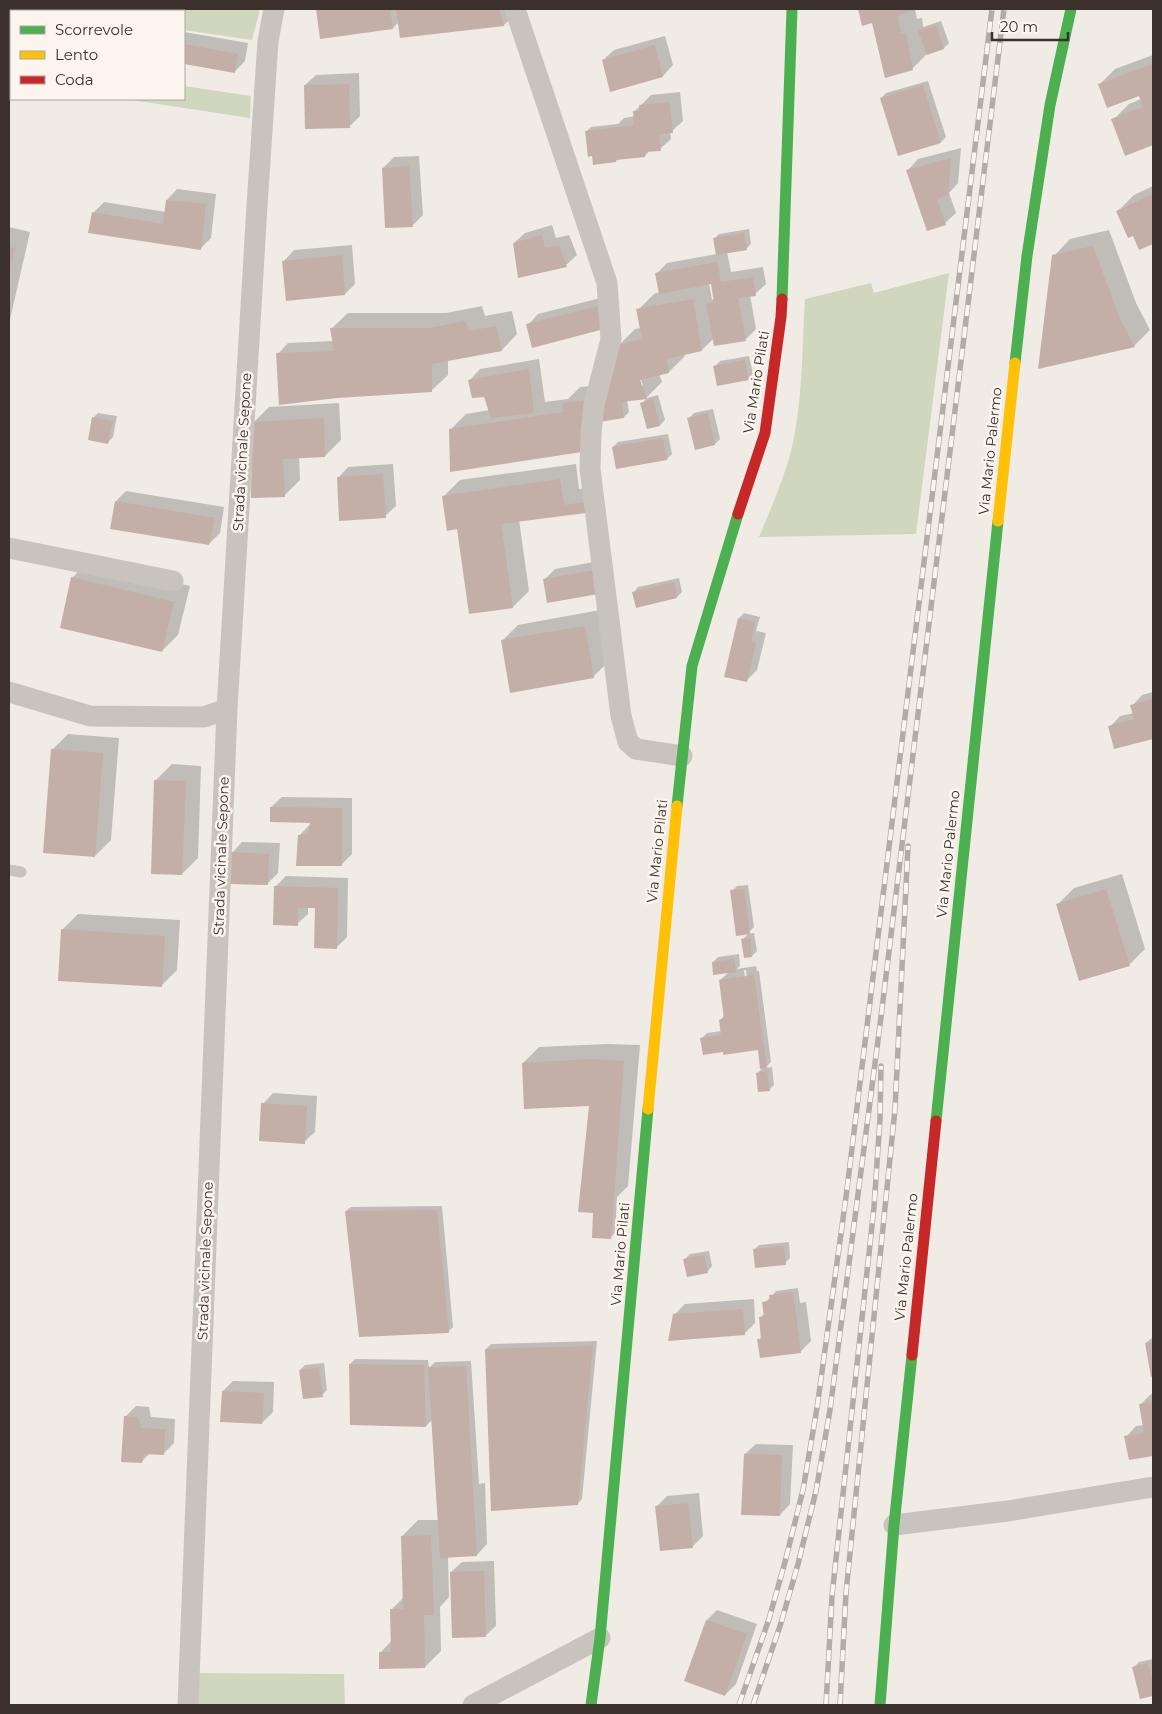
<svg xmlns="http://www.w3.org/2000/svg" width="1162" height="1714" viewBox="0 0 1162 1714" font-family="Montserrat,sans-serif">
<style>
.green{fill:#d1d6bf}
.shadow{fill:#0003;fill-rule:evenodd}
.building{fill:#c3afa7}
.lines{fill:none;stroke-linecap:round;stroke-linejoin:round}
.lane{stroke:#c9c3be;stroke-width:11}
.street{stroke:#c9c3be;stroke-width:21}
.fast{stroke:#4caf50;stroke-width:11}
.slow{stroke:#ffc107;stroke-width:11}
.jam{stroke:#c62828;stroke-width:11}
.rail-casing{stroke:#b1aca8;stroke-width:5.5}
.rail{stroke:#fbf5ee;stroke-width:4;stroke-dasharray:11;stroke-linecap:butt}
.labels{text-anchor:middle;stroke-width:5;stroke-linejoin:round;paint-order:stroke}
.street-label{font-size:14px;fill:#3b302b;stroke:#fbf5ee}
</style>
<rect width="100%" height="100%" fill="#f0ebe5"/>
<!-- green -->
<path class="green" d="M9 9H260L252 40 184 30V11H11V81H9Z
M184 86 251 96 250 118 125 99H184Z
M949 273 916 534 759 537C773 503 789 468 795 432 803 388 802 343 805 299L871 283 874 293Z
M196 1673 344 1674 345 1705H194Z"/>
<!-- shadow -->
<path class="shadow" d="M317 9H520L504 25 399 22 393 28 322 38Z
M859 9H915L917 19 922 18 923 27 941 21 949 43 944 48 927 54 912 69 873 22 863 24Z
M184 32 248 43 245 61 235 71 185 63 184 66Z
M665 36 673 65 663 76 611 90 603 60 614 50Z
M1153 55V144L1126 154 1113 120 1129 104 1141 99 1140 94 1099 85 1115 69Z
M359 73 360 116 349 127 305 85 316 75Z
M928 81 946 137 941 142 898 155 881 98 886 93Z
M680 92 683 121 672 131 670 132 671 139 660 149 650 150 645 156 618 159 616 161 586 132 591 127 618 124 624 118 635 116 634 112 651 95Z
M961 148 958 183 949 193 956 213 945 223 908 170 918 159Z
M419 156 423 215 412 226 383 168 394 157Z
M1153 186V242L1140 248 1134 235 1118 211 1134 195Z
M177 189 216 194 211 238 201 248 93 213 104 202 166 212 167 200Z
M552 225 556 238 569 235 577 255 566 265 514 243 525 233Z
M9 227 30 232 9 324Z
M749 229 751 244 746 249 727 252 731 272 763 267 766 284 755 294 750 295 756 329 746 339 714 338 702 350 684 354 685 356 669 372 659 374 662 382 646 398 627 400 629 412 624 417 450 430 466 414 490 410 485 395 470 380 480 369 539 359 545 402 568 399 580 387 603 385 619 345 635 329 641 328 638 310 654 294 660 292 656 274 667 263 717 254 714 239 719 234ZM712 282 714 298 712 300 709 283ZM639 374 643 386H641Z
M1109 230 1136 303 1150 330 1134 346 1054 256 1070 239Z
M352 245 355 284 345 294 284 261 294 250Z
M608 296 614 317 528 325 538 314Z
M482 306 485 316 512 311 517 334 502 350 448 360V375L431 391 278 354 288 343 334 341 332 328 348 313H446Z
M749 356 753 374 748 379 715 366 720 361Z
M658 395 665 420 660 425 648 428 642 403 647 398Z
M339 403 341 440 325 456 299 457 300 480 284 496 253 423 269 407Z
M713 409 720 439 715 444 696 448 689 418 694 413Z
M98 413 117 416 113 437 108 442 93 418Z
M668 434 672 454 667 459 613 447 618 442Z
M393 464 396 506 385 516 338 478 348 467Z
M576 464 579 489 600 487 585 511 519 520 529 591 513 607 470 613 458 528 444 496 460 480Z
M126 491 224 507 220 533 209 544 116 501Z
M610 559 614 581 544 580 555 569Z
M88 562 190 586 178 635 162 651 72 578Z
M679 578 682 592 677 597 634 592 638 587Z
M600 610 609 661 593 677 502 641 518 625Z
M744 613 760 617 756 631 766 633 757 670 746 681 739 618Z
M1153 692V737L1115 748 1110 727 1120 716 1134 713 1132 706 1142 695Z
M68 734 119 738 111 840 95 856 52 750Z
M172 764 201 766 198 858 182 874 156 780Z
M282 797 352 798V854L341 865 300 835 312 822 271 807Z
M242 842 280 843 278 873 268 883 232 853Z
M1122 874 1145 949 1129 965 1058 904 1074 888Z
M286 876 348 878 347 937 336 948 316 907H308V914L297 924 275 887Z
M748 885 754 927 749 932 732 891 737 886Z
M78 914 180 920 177 970 161 986 62 930Z
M754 933 757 951 752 956 743 939 748 934Z
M739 954 740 966 737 969 756 966 757 971H759L771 1062 765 1068 772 1067 774 1085 769 1090 757 1073 762 1069 759 1049 724 1051 702 1038 707 1033 721 1031 720 1020 725 1015 720 980 729 972 713 962 718 957ZM744 970H746L755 1042H753Z
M607 1044 640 1045 628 1186 617 1197 615 1233 610 1238 595 1211 590 1105 523 1063 539 1047Z
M273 1093 317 1096 315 1132 304 1142 263 1104Z
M442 1206 453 1327 448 1332 346 1211 351 1207Z
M789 1242 790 1258 785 1263 754 1250 759 1245Z
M709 1251 712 1266 707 1272 685 1259 690 1254Z
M798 1288 800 1303 806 1302 811 1341 800 1352 759 1340 762 1336 760 1318 765 1313 764 1303 771 1297 776 1291Z
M754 1299 755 1323 745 1333 674 1315 685 1304Z
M1153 1337V1375H1152L1146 1343Z
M597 1341 582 1499 577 1504 486 1349 491 1344Z
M355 1359 428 1360 429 1368 435 1362 471 1361 479 1484 485 1483 487 1544 477 1555 448 1557 449 1597 440 1607 441 1651 425 1667 380 1653 392 1640 391 1610 404 1597 402 1536 418 1520H439L433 1419 426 1426 350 1364Z
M324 1363 327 1390 322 1395 300 1370 305 1365Z
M233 1381 274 1382 273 1412 262 1423 223 1391Z
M1151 1394H1153V1455L1130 1458 1126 1437 1136 1426 1144 1425 1140 1405Z
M136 1406 149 1407 151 1417 175 1419 174 1443 163 1454 150 1453 141 1462 125 1417Z
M756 1444 793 1445 790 1504 780 1515 745 1454Z
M699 1493 703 1536 693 1546 657 1506 667 1496Z
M494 1561 496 1626 485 1636 451 1572 462 1562Z
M717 1610 757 1624 736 1684 725 1695 707 1620Z
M1153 1659V1695L1141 1697 1134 1667 1139 1662Z"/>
<!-- building -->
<path class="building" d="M316 9H390L393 29 320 39Z
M396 9H499L504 26 400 38Z
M858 9H917L898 16 901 34 906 33 913 70 885 78 872 23 862 26Z
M936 25 944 49 927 55 918 31Z
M184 44 238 54 235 73 184 64Z
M655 45 663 77 610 92 602 60Z
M1153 64V145L1125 156 1111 119 1143 107 1139 96 1107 108 1098 84Z
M349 84 350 128 305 129 304 85Z
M923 85 941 143 898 156 880 98Z
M669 102 673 133 659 134 661 151 645 152V157L616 160V162L593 165 592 156 588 157 585 131 634 125 633 111 640 110 639 105Z
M951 158 948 195 937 199 946 225 927 231 906 170Z
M409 166 413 227 385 228 382 168Z
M1153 194V244L1139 250 1133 236 1128 238 1116 211Z
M166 200 206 204 201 250 88 233 92 212 163 224Z
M744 233 747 250 716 255 713 238Z
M542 235 545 248 559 245 567 267 518 278 513 243Z
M1093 246 1120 319 1135 347 1038 369 1052 255Z
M9 247 15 248 9 271Z
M342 255 345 295 286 301 282 261Z
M717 262 721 282 753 277 756 296 738 298 746 341 714 346 706 304 714 302 711 284 659 294 655 273Z
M693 299 702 351 666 359 669 373 640 380 647 399 622 402 624 418 599 422 618 345 642 339 636 309Z
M598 306 604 329 532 348 526 324Z
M466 321 469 331 496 326 502 351 432 364V392L337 398 279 405 276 353 334 351 330 328H429Z
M745 360 749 380 717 386 713 366Z
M529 369 534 413 491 418 484 397 472 398 468 380Z
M653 399 660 426 647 429 640 403Z
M588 400 582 452 450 472 449 429 564 412 562 403Z
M708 413 715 445 695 450 687 418Z
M92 417 113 421 108 444 88 440Z
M324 418 325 457 283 459 285 497 251 498 252 422Z
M663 438 667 460 616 469 612 447Z
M383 474 386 518 339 521 337 477Z
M560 479 564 505 584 502 586 513 501 524 513 608 469 614 457 529 447 531 442 496Z
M115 501 215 518 209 545 110 529Z
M600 569 604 593 547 603 543 579Z
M71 577 174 602 162 652 60 628Z
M674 582 677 598 636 608 632 592Z
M738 618 755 622 751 642 756 643 747 682 724 677Z
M585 626 594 678 510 693 501 640Z
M1153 699V739L1114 749 1108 726 1134 719 1130 705Z
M51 749 103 753 95 857 43 853Z
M154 780 186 781 182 875 151 874Z
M270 807 342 808V866H296L298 835 308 834 310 823 270 822Z
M231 852 269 854 268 885 230 884Z
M274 886 338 888 337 949 314 948 315 908H298V926L273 925Z
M744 889 750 934 736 936 730 890Z
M1106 889 1130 966 1079 981 1056 904Z
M61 929 165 936 162 987 58 981Z
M750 938 752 957 744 958 741 939Z
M734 959 736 972 713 975 712 962Z
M754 975 767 1068 760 1069 758 1050 723 1055V1052L703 1055 700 1038 721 1035 719 1020 724 1019 719 980Z
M591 1059 624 1061 611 1239 592 1238 593 1213 578 1212 589 1106 524 1109 522 1063Z
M767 1071 770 1091 758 1092 756 1073Z
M261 1103 307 1106 305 1144 259 1141Z
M437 1210 449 1333 359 1337 345 1211Z
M784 1246 786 1265 755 1268 753 1249Z
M704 1255 708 1273 687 1277 683 1259Z
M793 1292 801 1353 760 1358 757 1339H761L759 1317 764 1316 762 1302 770 1301 769 1295Z
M743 1309 745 1335 668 1341 673 1314Z
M1153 1342V1376L1151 1377 1145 1343Z
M593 1346 578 1505 491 1511 485 1349Z
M349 1364 424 1365 426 1427 350 1425Z
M466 1366 477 1556 440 1558 428 1367Z
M319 1368 323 1397 303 1399 299 1370Z
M222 1391 264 1393 262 1424 220 1422Z
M1153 1402V1456L1129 1460 1124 1436 1144 1433 1139 1404Z
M124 1416 138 1417 141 1428 165 1429 164 1455 144 1454 142 1463 121 1462Z
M744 1454 782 1455 780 1516 741 1515Z
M688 1503 693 1548 660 1551 655 1506Z
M431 1535 434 1615H424L425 1668 379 1669V1652H391L390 1609H403L401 1536Z
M484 1571 486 1637 452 1638 450 1572Z
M706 1620 747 1634 725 1696 684 1681Z
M1148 1663 1153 1683V1696L1140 1699 1132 1667Z"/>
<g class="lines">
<!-- lane -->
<path class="lane" d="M9 870 21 872"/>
<!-- street -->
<path class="street" d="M515 9 607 283 611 339 594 405 591 433 590 469 621 716 628 742 636 749 682 756
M9 548 173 581
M9 692 90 716 204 717 227 709
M894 1525 1008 1511 1153 1487
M188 1705 227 709 257 206 268 41 274 9
M473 1705 600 1638"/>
<!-- fast -->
<path class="fast" d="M782 299 792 9
M1015 363 1027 256 1050 105 1071 9
M677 806 692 666 738 514
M936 1121 998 521
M591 1705 600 1638 648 1109
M880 1705 894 1525 912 1355"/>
<!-- slow -->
<path class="slow" d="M998 521 1015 363
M648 1109 677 806"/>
<!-- jam -->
<path class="jam" d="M738 514 765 433 781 317 782 299
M912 1355 936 1121"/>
<!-- rail casing -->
<g class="rail-casing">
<path id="rail" d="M739 1705 769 1619 785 1562 803 1490 817 1408 846 1197 992 9
M753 1705 781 1623 798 1564 816 1491 830 1410 881 1017 1004 9
M826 1705 832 1596 874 1207 880 1119 881 1066
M840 1705 846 1593 895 1109 908 846"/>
</g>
<!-- rail -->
<use href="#rail" class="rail"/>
</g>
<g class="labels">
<!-- street labels -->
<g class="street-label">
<text transform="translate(756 382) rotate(-81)" y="5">Via Mario Pilati</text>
<text transform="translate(990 451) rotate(-84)" y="5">Via Mario Palermo</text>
<text transform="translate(242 452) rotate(-87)" y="5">Strada vicinale Sepone</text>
<text transform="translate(657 851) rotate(-84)" y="5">Via Mario Pilati</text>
<text transform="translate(948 854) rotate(-84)" y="5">Via Mario Palermo</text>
<text transform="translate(221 856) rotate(-88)" y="5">Strada vicinale Sepone</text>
<text transform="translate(620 1254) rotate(-85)" y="5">Via Mario Pilati</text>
<text transform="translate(906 1257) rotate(-84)" y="5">Via Mario Palermo</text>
<text transform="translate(205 1261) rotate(-88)" y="5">Strada vicinale Sepone</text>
</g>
</g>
<!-- border -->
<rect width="1162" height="1714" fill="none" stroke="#3b302b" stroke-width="20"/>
<!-- legend -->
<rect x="10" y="10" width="175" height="90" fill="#fbf5ee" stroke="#aea6a0"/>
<rect x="20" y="26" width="25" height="8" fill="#4caf50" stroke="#aea6a0"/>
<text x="55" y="35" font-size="15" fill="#3b302b">Scorrevole</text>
<rect x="20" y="51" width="25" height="8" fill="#ffc107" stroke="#aea6a0"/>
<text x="55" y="60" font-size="15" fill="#3b302b">Lento</text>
<rect x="20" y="76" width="25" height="8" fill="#c62828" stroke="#aea6a0"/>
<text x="55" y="85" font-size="15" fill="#3b302b">Coda</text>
<!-- scale -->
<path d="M992 32v8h76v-8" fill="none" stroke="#3b302b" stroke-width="2.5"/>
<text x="1000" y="32" font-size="15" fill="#3b302b" stroke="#fbf5ee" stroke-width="4" paint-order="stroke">20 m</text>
</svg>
